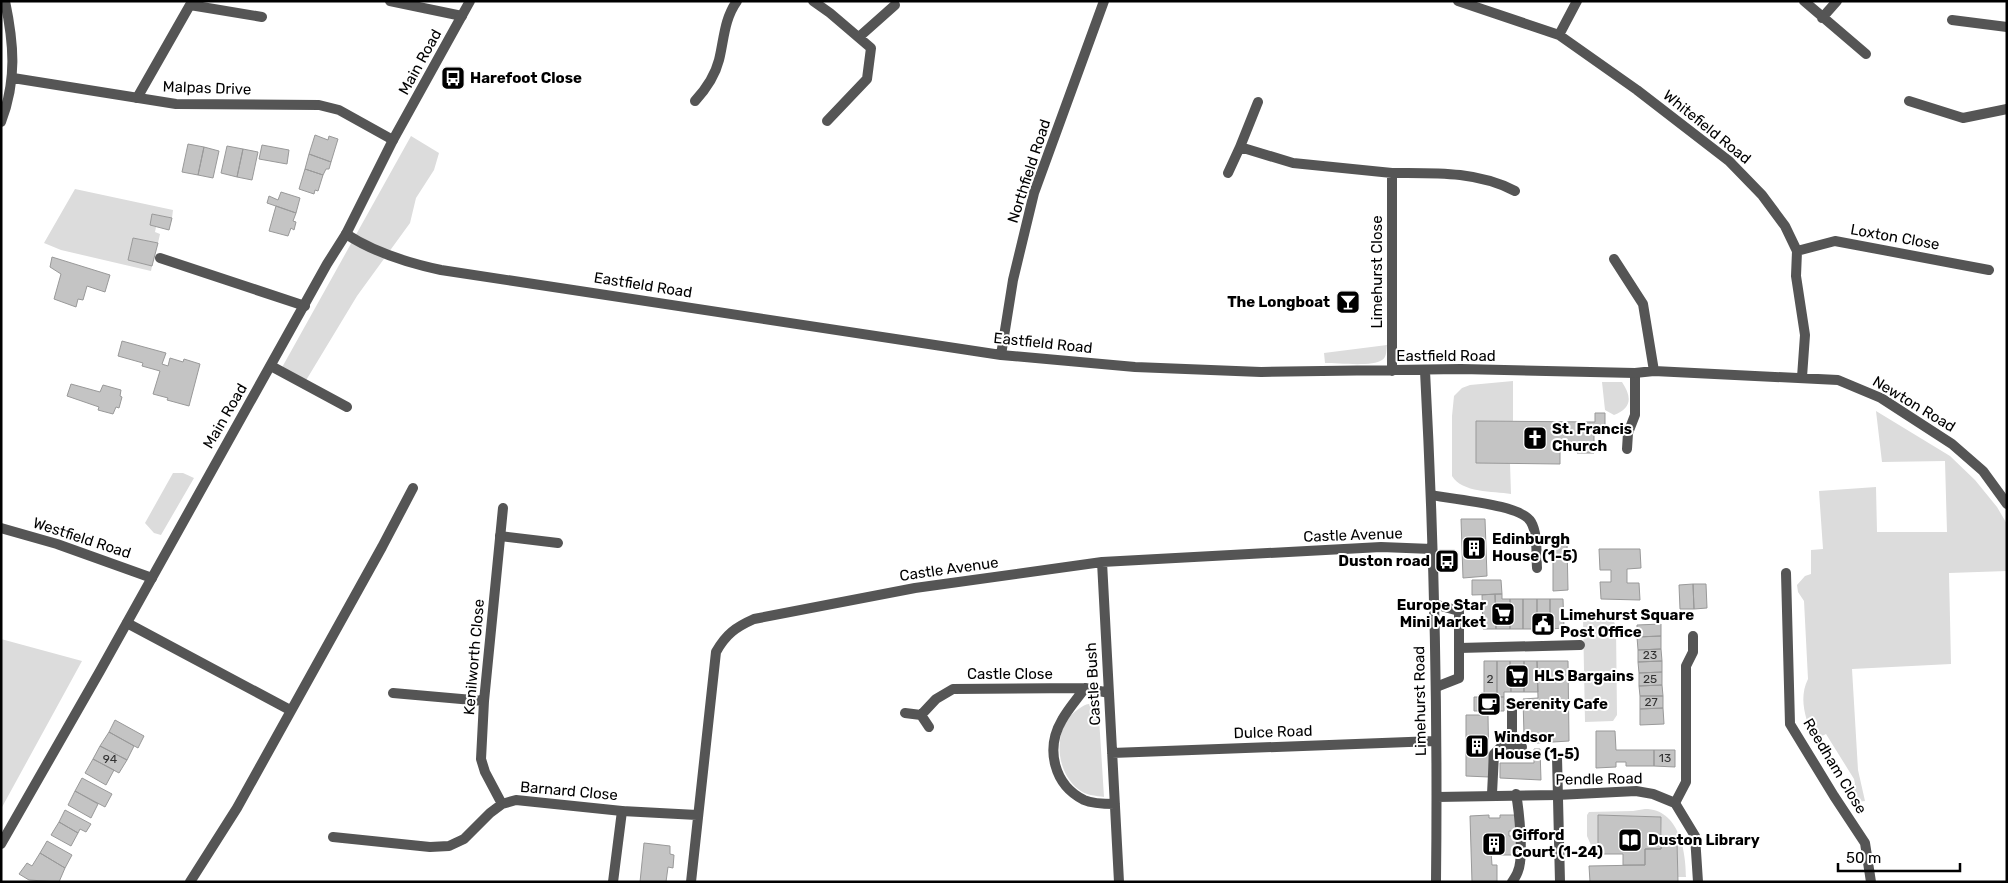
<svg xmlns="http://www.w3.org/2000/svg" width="2008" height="883" viewBox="0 0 2008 883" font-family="Rubik,sans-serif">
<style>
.green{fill:#dcdcdc}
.building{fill:#c4c4c4;stroke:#999}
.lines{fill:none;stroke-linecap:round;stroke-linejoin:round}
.service{stroke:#555;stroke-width:10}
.pedestrian{stroke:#555;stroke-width:10}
.minor{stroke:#555;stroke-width:10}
.tertiary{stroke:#555;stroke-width:10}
.labels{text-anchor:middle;stroke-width:4;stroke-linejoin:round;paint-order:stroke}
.number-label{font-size:12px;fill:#313131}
.street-label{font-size:15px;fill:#000;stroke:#fff}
.poi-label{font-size:15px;font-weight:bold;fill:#000;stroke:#fff;text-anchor:start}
</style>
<rect width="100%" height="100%" fill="#fff"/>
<!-- green -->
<path class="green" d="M411 136 439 153 434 170 416 198 410 223 357 296 305 382 280 371Z
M75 189 173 210 172 218 152 214 150 225 156 227 155 232 160 234 158 243 133 238 128 260 152 266 151 271 61 250 44 243Z
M1387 345C1386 351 1387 357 1382 360 1373 367 1338 363 1325 363L1324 353Z
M1513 381V421L1476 422V463H1510L1511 494C1493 491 1462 493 1452 476V416L1454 396 1462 388 1470 385Z
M1602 382H1622C1632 397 1632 408 1614 415L1605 410Z
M1876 411 1950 456 1975 480 1997 507 2007 524V571L1949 573 1951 664 1852 669 1858 770 1865 801 1857 802 1849 791 1855 784 1854 779 1826 734 1814 740C1806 720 1798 699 1808 679L1804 601 1798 592 1797 585 1805 576 1811 574V550L1823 549 1819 491 1876 487 1877 532H1947L1945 461 1882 462Z
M173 473H183L194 478 161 535 154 533 145 523Z
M1583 618H1612L1616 626 1617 715 1613 721 1585 722Z
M1 639 82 661 1 809Z
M1098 702 1104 797C1096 796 1085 795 1078 789 1054 770 1052 725 1080 708 1085 704 1092 703 1098 702Z
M1645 809C1679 809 1686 851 1686 877H1678L1677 842H1662L1661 817 1598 815V854L1594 852 1587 836V815L1589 812 1633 811Z"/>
<!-- building -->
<path class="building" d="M315 135 328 140 329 136 338 139 331 162 309 154Z
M188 144 204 147 198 175 182 172Z
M262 145 289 150 287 164 259 159Z
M227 146 243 149 237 177 221 173Z
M204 147 219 151 213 178 198 175Z
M243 149 258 152 252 180 237 177Z
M309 154 331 162 329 169H326L323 175 305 169Z
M305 169 323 175 318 191 315 190 314 194 299 189Z
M281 192 300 198 296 213 267 203 269 196 278 200Z
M276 206 296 213 293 221 296 222 294 230 291 228 288 236 269 231Z
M152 214 172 218 169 230 150 225Z
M133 238 158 243 152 266 128 260Z
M52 257 110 275 105 292 87 286 83 300 78 299 76 307 54 299 61 274 50 267Z
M122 341 166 353 162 364 168 366 170 358 183 362 184 359 200 364 189 406 167 400 168 398 153 394 160 371 142 366 143 363 118 356Z
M71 384 100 392 103 385 121 390 120 396 122 397 119 408 116 407 113 414 98 410 99 407 67 396Z
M1595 413H1605V429H1594V453H1577V448L1560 447V464L1476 463V421L1595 422Z
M1461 519H1485L1487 576 1463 578Z
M1553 543H1567L1568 590 1553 591Z
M1599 549H1640L1641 568 1627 569V583H1639L1640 600 1601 599 1600 582H1611V570H1600Z
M1472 580H1501L1502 594 1472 595Z
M1693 584 1694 609H1680L1679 585Z
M1693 584H1706L1707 608 1694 609Z
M1495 594 1496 629H1483L1482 595Z
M1495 594H1502V599H1510V629H1496Z
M1510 599H1523V629H1510Z
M1523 599H1537V629H1523Z
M1537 599H1550V629H1537Z
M1550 599H1563L1564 628 1550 629Z
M1661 624V636L1637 637V625Z
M1661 636V649L1638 650 1637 637Z
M1661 649 1662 661 1638 662V650Z
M1484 661H1497V697H1484Z
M1497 661H1510L1511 692H1504V697H1497Z
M1510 661H1524V692H1511Z
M1524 661H1537L1538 692H1524Z
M1537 661H1568L1569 741 1537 743V734L1524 735 1523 699 1538 698Z
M1662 661V672L1639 673 1638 662Z
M1662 672V685L1639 686V673Z
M1662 685 1663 696H1640L1639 686Z
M1640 696H1663V708L1640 709Z
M1474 697H1504V711H1474Z
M1663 708 1664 724 1640 725V709Z
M1466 715H1488L1489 777 1466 776Z
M115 720 144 736 138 748 109 732Z
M1596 731H1615L1616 750H1654V766H1626V762H1616V767L1596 768Z
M109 732 134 746 127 760 100 746Z
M100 746 127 760 119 773 93 759Z
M1534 749H1540L1541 780 1500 778V763H1534Z
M1654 750H1675V767L1654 766Z
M93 759 114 770 106 785 85 773Z
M82 778 112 794 105 807 75 791Z
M75 791 98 804 91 818 68 805Z
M65 810 91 824 86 832 80 829 78 833 59 822Z
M1489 815V818H1500V815H1516V831H1509V836H1517L1518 855H1501V851H1491L1492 865H1497V882H1472L1470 816Z
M1598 815 1661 817V849H1645V865H1623V854H1598Z
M59 822 78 833 71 846 51 835Z
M47 841 72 855 65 868 40 853Z
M1662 842H1677L1678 882H1590L1589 866 1645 865V849H1661Z
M644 843 670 846V854L674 855 673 868 668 867 666 882H640Z
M40 853 65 868 59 882 29 880 19 874 27 863 32 866Z"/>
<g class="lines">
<!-- service -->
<path class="service" d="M1952 20 2007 27
M137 98 190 5 262 17
M160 258 305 306
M271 366 347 407
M1627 449 1628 433 1635 415V373
M1432 495C1453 500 1521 504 1531 522 1538 534 1536 554 1537 568
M500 536 558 543
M1434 604 1459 611V678L1436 687
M127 623 290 710
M1512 747V705
M1557 757 1560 882
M1492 794 1494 754 1501 747H1522
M1675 803 1686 782V666L1693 652V636
M190 882 237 808 382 547 413 488
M613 882 622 811
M1512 882C1514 879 1517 875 1518 871 1524 857 1519 810 1516 794"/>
<!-- pedestrian -->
<path class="pedestrian" d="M1459 648 1580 645"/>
<!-- minor -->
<path class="minor" d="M390 1 462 16
M813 1 830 13 871 48 867 79 827 121
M1458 1 1559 35 1637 90 1729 161 1762 195 1785 226 1797 251 1796 276 1805 335 1802 377
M1804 1 1866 54
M1822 18 1837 1
M1559 35 1577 1
M859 37 895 5
M13 78 176 104 319 105 339 110 393 140
M695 101C706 89 715 76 719 60 724 40 724 19 737 1
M1909 101 1963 118 2007 109
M1258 102 1240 147 1293 163 1392 173V371
M1 122C17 80 14 44 5 1
M1228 173 1240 147
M1392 173C1434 173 1477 171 1515 191
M346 234C375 253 408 263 441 270L1001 355 1135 367 1261 372 1461 369 1635 373 1654 371 1838 380 1881 398 1952 444 1983 471 2007 504
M1797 251 1835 241 1989 270
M1614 259 1643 304 1654 371
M1001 355 1013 280 1034 193 1104 1
M1425 371C1434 541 1438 711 1436 882
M1 528 57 544 152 578
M1102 562 1119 882
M1786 573 1790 724 1834 796 1865 843 1871 882
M1085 688C1077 699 1068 709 1062 720 1045 749 1054 785 1084 800 1093 804 1106 804 1115 804
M393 693 484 701
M905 713 921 715 936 699 953 689 1085 688 1109 693
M921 715 929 727
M1112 753 1435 741
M1437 797 1557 795 1636 791 1653 794 1675 803 1695 836 1698 882
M502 804 485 772 481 759 484 701 503 508
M333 837 430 847 449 846 464 839 490 813 502 804 516 800 622 811 697 815
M691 882 716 652C726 634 736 627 754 619L915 588 1102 562 1381 547 1432 549"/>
<!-- tertiary -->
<path class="tertiary" d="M1 844 100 671 327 264 346 234 393 140 470 1"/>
</g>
<!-- icons -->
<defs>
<g id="bus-square" transform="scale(1.25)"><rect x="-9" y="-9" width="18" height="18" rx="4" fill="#000" stroke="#fff"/><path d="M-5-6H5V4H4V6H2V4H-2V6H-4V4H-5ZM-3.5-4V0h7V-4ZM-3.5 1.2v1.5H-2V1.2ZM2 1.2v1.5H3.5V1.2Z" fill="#fff"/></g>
<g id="bar-square" transform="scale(1.25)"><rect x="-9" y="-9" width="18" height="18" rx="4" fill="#000" stroke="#fff"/><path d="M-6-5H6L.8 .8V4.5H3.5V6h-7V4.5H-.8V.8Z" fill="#fff"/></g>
<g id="church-square" transform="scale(1.25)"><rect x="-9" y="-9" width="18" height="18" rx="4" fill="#000" stroke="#fff"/><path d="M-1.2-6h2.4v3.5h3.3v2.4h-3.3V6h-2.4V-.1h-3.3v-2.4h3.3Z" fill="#fff"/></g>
<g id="building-square" transform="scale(1.25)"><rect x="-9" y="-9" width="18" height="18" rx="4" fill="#000" stroke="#fff"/><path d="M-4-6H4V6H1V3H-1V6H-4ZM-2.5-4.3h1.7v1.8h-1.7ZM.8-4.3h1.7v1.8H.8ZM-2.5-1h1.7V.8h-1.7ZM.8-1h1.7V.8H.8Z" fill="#fff"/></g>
<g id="supermarket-square" transform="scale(1.25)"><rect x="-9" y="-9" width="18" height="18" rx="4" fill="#000" stroke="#fff"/><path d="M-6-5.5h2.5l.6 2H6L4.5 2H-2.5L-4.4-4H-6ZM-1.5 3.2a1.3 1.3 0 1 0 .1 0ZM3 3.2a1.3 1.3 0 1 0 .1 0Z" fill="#fff"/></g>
<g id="civic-square" transform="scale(1.25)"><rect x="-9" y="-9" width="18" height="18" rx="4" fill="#000" stroke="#fff"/><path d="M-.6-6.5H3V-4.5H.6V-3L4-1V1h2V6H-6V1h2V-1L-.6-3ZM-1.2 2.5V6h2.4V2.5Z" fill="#fff"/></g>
<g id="cafe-square" transform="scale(1.25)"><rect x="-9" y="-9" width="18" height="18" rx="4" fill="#000" stroke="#fff"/><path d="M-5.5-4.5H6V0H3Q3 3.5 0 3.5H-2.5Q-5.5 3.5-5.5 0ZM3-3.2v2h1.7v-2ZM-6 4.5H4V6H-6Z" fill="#fff"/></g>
<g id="library-square" transform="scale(1.25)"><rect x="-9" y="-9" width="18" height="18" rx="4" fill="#000" stroke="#fff"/><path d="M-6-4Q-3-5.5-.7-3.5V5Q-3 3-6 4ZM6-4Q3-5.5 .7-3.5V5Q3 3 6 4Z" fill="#fff"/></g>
</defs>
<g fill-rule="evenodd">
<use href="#bus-square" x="453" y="78"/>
<use href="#bar-square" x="1348" y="302"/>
<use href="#church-square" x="1535" y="438"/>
<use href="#building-square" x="1474" y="548"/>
<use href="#bus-square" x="1447" y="561"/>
<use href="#supermarket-square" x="1503" y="614"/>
<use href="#civic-square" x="1543" y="624"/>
<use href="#supermarket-square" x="1517" y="676"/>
<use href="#cafe-square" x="1489" y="704"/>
<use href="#building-square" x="1477" y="746"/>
<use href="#library-square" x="1630" y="840"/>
<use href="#building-square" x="1494" y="844"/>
</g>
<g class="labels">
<!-- number labels -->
<g class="number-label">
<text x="1650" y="659">23</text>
<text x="1490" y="683">2</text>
<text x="1650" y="683">25</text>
<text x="1651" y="706">27</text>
<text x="1665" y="762">13</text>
<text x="110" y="763">94</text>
</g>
<!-- street labels -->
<g class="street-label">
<text transform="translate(420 62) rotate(-61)" y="5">Main Road</text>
<text transform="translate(207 88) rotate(2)" y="5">Malpas Drive</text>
<text transform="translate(1707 127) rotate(39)" y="5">Whitefield Road</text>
<text transform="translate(1029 171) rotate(-72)" y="5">Northfield Road</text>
<text transform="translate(1895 237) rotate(10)" y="5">Loxton Close</text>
<text transform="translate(1377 272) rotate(-90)" y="5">Limehurst Close</text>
<text transform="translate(643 285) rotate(9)" y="5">Eastfield Road</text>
<text transform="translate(1043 343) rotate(6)" y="5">Eastfield Road</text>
<text x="1446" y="361">Eastfield Road</text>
<text transform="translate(1914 404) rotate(31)" y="5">Newton Road</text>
<text transform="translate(225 416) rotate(-60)" y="5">Main Road</text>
<text transform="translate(1353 535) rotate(-2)" y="5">Castle Avenue</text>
<text transform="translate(82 538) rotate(18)" y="5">Westfield Road</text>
<text transform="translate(949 569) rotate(-8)" y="5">Castle Avenue</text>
<text transform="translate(474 657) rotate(-85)" y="5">Kenilworth Close</text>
<text x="1010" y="679">Castle Close</text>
<text transform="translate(1093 684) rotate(-93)" y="5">Castle Bush</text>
<text transform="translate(1420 701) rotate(-91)" y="5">Limehurst Road</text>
<text transform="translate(1273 732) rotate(-2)" y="5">Dulce Road</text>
<text transform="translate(1835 766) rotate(59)" y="5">Reedham Close</text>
<text transform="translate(1599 779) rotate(-1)" y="5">Pendle Road</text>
<text transform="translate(569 791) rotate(5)" y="5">Barnard Close</text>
</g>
<!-- poi labels -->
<g class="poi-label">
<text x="470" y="83">Harefoot Close</text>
<text x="1330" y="307" text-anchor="end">The Longboat</text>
<text x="1552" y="434">St. Francis<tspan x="1552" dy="17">Church</tspan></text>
<text x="1492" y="544">Edinburgh<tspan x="1492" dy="17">House (1-5)</tspan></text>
<text x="1430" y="566" text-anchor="end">Duston road</text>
<text x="1486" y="610" text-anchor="end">Europe Star<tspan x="1486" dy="17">Mini Market</tspan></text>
<text x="1560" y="620">Limehurst Square<tspan x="1560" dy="17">Post Office</tspan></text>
<text x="1534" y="681">HLS Bargains</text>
<text x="1506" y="709">Serenity Cafe</text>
<text x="1494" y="742">Windsor<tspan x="1494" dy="17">House (1-5)</tspan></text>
<text x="1512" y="840">Gifford<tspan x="1512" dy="17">Court (1-24)</tspan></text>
<text x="1648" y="845">Duston Library</text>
</g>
</g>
<!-- border -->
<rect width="2008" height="883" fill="none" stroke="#000000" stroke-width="5"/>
<!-- scale -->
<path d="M1838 863v8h122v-8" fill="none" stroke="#000000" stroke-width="2.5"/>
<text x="1846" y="863" font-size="15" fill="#000000" stroke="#ffffff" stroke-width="4" paint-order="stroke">50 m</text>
</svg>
